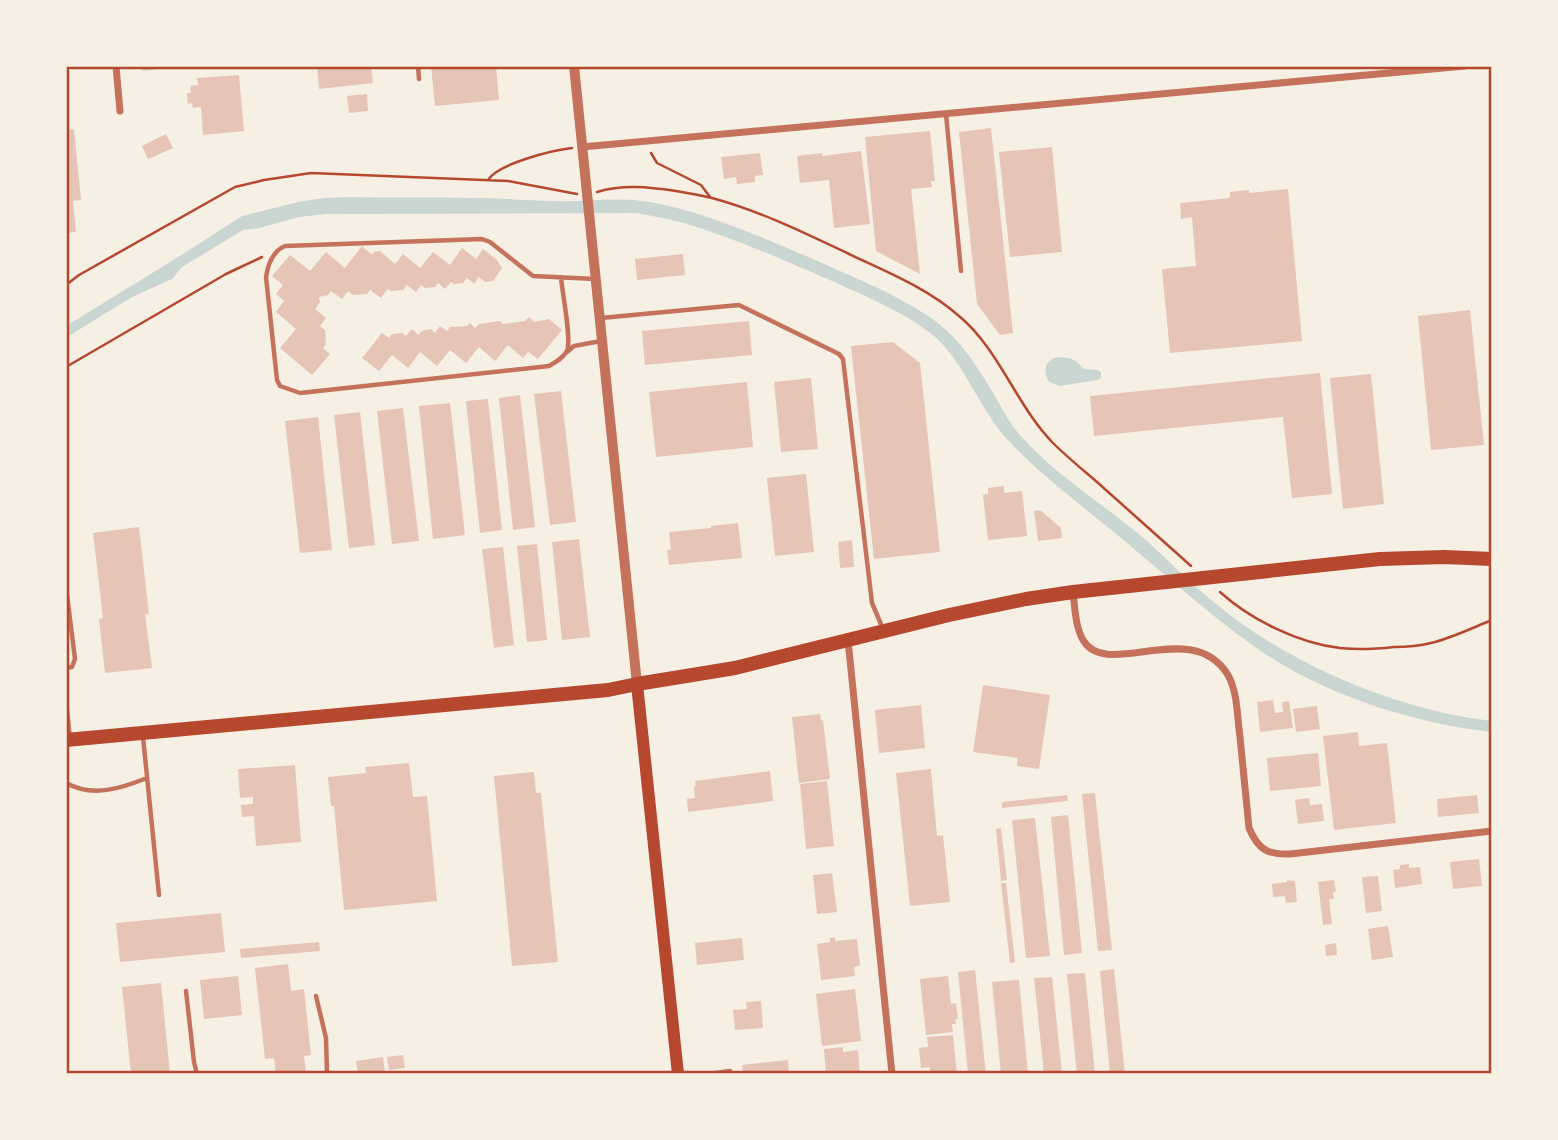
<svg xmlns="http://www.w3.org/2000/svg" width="1558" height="1140" viewBox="0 0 1558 1140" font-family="'Open Sans',sans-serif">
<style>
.water{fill:#c9d6d2}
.building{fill:#e6c5b7}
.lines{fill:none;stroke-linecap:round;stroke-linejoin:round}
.path{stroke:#b5482f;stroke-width:2.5}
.service{stroke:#c5725c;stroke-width:4.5}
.minor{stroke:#c5725c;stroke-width:7}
.tertiary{stroke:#c5725c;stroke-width:10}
.secondary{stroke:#b5482f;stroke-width:12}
.primary{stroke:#b5482f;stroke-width:14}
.neatline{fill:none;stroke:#b5482f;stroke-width:2.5}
</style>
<rect width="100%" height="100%" fill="#f6efe4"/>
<!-- water -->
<path class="water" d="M350 197C392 198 433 197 475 198 502 198 528 201 555 201 581 202 608 198 634 200 694 206 766 239 822 263 858 279 895 294 928 316 959 336 976 365 995 396 1003 410 1009 423 1020 435 1056 476 1105 505 1147 541 1168 560 1188 581 1210 599 1285 663 1394 709 1491 721V732C1411 723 1321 694 1255 647 1210 615 1169 578 1127 543 1087 509 1043 478 1007 439 979 409 965 363 934 336 903 311 867 297 832 281 784 260 734 238 684 223 669 219 652 216 637 213L326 214 299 217 259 228 243 230 182 267 172 279 132 297 67 337 66 326 175 259 242 216 298 202 324 198Z
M1057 357 1069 358 1076 361 1084 369 1097 370 1101 372V378L1097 380 1060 386 1049 382C1043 371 1044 362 1057 357Z"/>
<!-- building -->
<path class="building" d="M142 66H168V68L142 71Z
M317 66H371L373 83 319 89Z
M431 66H496L499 100 435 106Z
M239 75 244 131 203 135 201 107 193 108 192 103 188 104 187 93H191L190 86 198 85 197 78Z
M367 94 368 111 349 113 347 96Z
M991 128 1013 333 1000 335 977 304 959 132Z
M74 129 81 200 73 201 76 232 66 233V130Z
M930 131 935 181H931L932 187 911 189 920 274 876 251 865 137Z
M166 134 173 148 148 159 142 146Z
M1052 147 1062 252 1010 257 999 152Z
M861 151 870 224 834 228 829 180 800 183 797 156 822 153V156Z
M760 153 763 175 755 176V182L737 184 736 177 724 179 721 157Z
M1288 189 1302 341 1170 353 1162 269 1196 266 1192 217 1181 219 1180 203 1230 198V192L1249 190V193Z
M362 246 372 255 374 252 380 251 395 264 403 254 420 268 433 252 450 265 462 248 476 259 483 249 497 260 502 268 493 281 485 282 479 277 474 284 467 278 463 283 454 284 451 282 445 289 438 283 435 287 425 288 421 285 416 292 407 285 403 290 391 291 388 289 381 298 370 290 367 294 353 295 348 291 342 299 331 291 328 295 319 297 320 302 315 309 326 318 320 326 325 330 326 344 323 348 330 354 312 375 280 348 296 329 276 312 284 301 276 294 283 285 272 276 290 255 310 271 326 252 345 268Z
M683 254 685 275 637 280 635 259Z
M1470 310 1484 445 1431 450 1418 316Z
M529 317 534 322 549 319 562 330 538 359 528 352 523 358 508 345 495 361 479 347 466 363 450 350 437 366 420 352 408 368 392 355 379 371 362 358 382 333 389 338 392 334 402 333 406 336 412 329 418 335 422 331 431 329 435 333 440 326 447 331 450 327 467 326 470 323 475 328 479 324 500 321 502 324 525 321Z
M749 321 752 355 645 365 642 331Z
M893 342 920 363 940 552 874 559 851 346Z
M1320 373 1332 494 1292 498 1283 417 1094 436 1090 396Z
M1371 374 1384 504 1343 509 1330 378Z
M811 378 818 449 781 452 774 382Z
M747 382 753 447 656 457 649 392Z
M561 391 576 522 550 525 534 394Z
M520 395 535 527 513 530 499 398Z
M488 399 502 530 480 533 466 401Z
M450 403 465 535 433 539 419 406Z
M403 408 419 541 392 544 377 411Z
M360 412 375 545 349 548 334 415Z
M318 417 332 550 300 553 285 421Z
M806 474 814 552 775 556 767 478Z
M1004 486V493L1022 491 1027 536 988 540 983 495 988 494V488Z
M1040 510 1061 528 1062 538 1038 541 1034 511Z
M738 523 742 558 669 565 667 550H671L669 532 711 528V526Z
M139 527 149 614H145L152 668 105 673 99 619 103 618 93 533Z
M579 539 590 637 562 640 552 542Z
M852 540 854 567 840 568 838 542Z
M537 544 547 640 527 642 517 546Z
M503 547 514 645 494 648 482 549Z
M983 685 1050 695 1039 769 1017 766 1018 758 973 752Z
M1273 700 1275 713 1283 712 1282 702 1289 701 1293 728 1260 732 1257 702Z
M921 705 925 748 879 753 875 710Z
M1317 706 1320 729 1296 732 1293 709Z
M820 714 821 721 823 720 830 779 799 783 792 717Z
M1358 732 1359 746 1387 743 1396 823 1334 830 1323 736Z
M1318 753 1321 786 1270 791 1267 758Z
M409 763 413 797 427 796 437 901 344 910 334 806H331L328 777 366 773 365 767Z
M295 765 301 842 256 846 254 816 242 817 241 805 253 804V797L240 798 238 769Z
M931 769 937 836 943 835 950 902 910 906 896 773Z
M770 771 773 801 688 812 687 799 695 798 694 786H696L695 781Z
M534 772 536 793H541L558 962 512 966 494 776Z
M827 781 834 846 806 849 800 784Z
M1095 793 1112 950 1098 951 1082 794Z
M1067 795 1068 801 1002 808V802Z
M1477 795 1479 813 1438 817 1437 799Z
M1309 798 1310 805 1322 804 1324 821 1298 824 1295 800Z
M1068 815 1082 953 1064 955 1051 817Z
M1035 818 1050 956 1026 958 1012 820Z
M1001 828 1007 880 1001 881 996 829Z
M1479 859 1482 886 1453 889 1450 862Z
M1409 864V868L1420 867 1422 884 1395 888 1393 870 1400 869V865Z
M832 873 837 912 817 914 813 875Z
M1378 876 1382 911 1366 913 1362 877Z
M1287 880 1295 881 1297 902 1286 903 1285 896 1273 897 1272 884 1287 882Z
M1334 880 1336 892H1333L1334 899H1329L1332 924 1323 925 1318 882Z
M1001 883H1006L1015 962 1010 963Z
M221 913 225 952 120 962 116 923Z
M1388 926 1393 957 1372 960 1368 929Z
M835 937V941L857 939 860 966 854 967 855 976 821 980 817 944 830 942V938Z
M742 938 744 960 697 965 695 943Z
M319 942 320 951 241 958 240 949Z
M1336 943 1337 955 1326 956 1325 945Z
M288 964 291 991 304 989 311 1055 304 1056 306 1071 276 1074 274 1058 265 1059 255 968Z
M1114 969 1125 1074H1110L1100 971Z
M975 970 986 1074H968L958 972Z
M1085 973 1095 1074H1077L1067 974Z
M238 976 242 1015 204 1019 200 980Z
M948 976 951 1004 956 1003 958 1019H955L956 1024H952L953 1032 926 1035 920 979Z
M1052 977 1062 1074H1044L1034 978Z
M1019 980 1028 1074H1001L992 982Z
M161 983 170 1074H131L122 987Z
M855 989 861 1041 822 1046 816 994Z
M761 1001 763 1028 735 1030 733 1010 747 1009 746 1002Z
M953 1035 957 1074H930V1067L921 1068 919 1048 928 1047 927 1037Z
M843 1047V1052L858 1050 860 1074H826L824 1049Z
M403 1055 405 1068 389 1070 387 1057Z
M383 1057 385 1073 358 1074 356 1061Z
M788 1060 789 1074H743L742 1065Z"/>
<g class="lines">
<!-- path -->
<path class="path" d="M651 153 657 163 701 185 710 197
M488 180C497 164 553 150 572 148
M597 192C623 184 649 187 676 191 688 193 700 195 712 198 760 211 805 233 849 254 887 272 927 288 959 316 999 349 1016 405 1053 443 1067 457 1082 469 1097 482 1128 510 1160 538 1191 566
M66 285 79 275 235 187 264 180 311 173 508 181 577 194
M66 367 226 274 262 257
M1220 592C1251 620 1298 643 1340 648 1358 650 1376 649 1394 647 1406 647 1419 646 1431 643 1452 638 1472 628 1492 620"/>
<!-- service -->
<path class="service" d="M418 66 419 79
M946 114 961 271
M561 277C562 292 572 340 567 351 563 358 556 362 549 366L300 393 280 386 277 380 266 277C268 264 273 251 285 246L482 239 490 242 533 276 595 279
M601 318 739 305 839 354 843 359 872 603 883 629
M567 352 574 346 601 341
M66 587 75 659 72 667 66 668
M66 700 70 739
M143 737 159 895
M66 783C93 798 122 788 147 778
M186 991 194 1062 197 1074
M316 996 326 1038 327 1074
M708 1074 730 1071V1074"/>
<!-- minor -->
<path class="minor" d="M116 66 120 111
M582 147 1465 66
M1073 593C1075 607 1075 626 1083 640 1107 681 1192 616 1228 675 1238 693 1237 717 1240 737 1243 767 1246 798 1249 828 1258 849 1267 855 1290 854L1492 831
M848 640 892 1074"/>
<!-- tertiary -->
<path class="tertiary" d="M574 66 637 684"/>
<!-- secondary -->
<path class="secondary" d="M637 684 678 1074"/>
<!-- primary -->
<path class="primary" d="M66 740 608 690 637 684 735 668 949 615 1026 599 1073 592 1380 559 1444 557 1492 559"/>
</g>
<!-- border -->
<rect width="1558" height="1140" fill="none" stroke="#f6efe4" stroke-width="136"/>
<rect x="68" y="68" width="1422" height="1004" class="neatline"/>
</svg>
